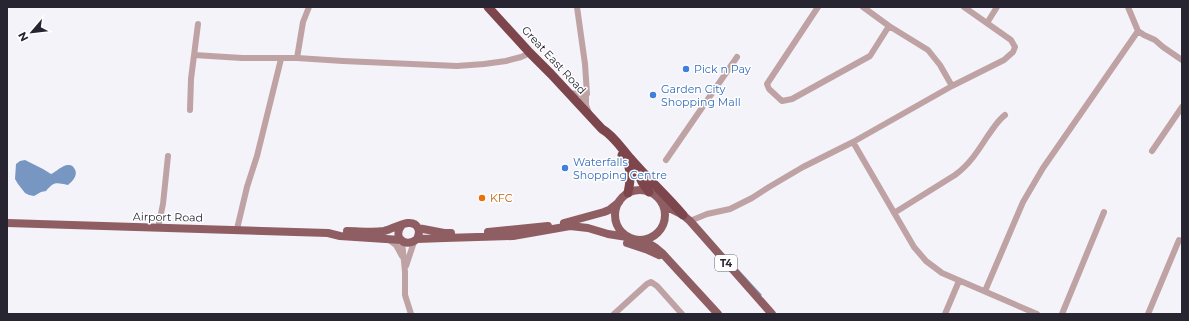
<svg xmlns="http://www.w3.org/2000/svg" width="1189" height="321" viewBox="0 0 1189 321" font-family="Montserrat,sans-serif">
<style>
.water{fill:#7796c2}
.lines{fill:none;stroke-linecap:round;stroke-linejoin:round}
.stream{stroke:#7796c2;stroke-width:1.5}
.minor{stroke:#bfa2a4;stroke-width:6}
.major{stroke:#8f5e63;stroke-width:8}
.highway{stroke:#7c464c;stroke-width:9}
.shop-dot{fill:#3f7fe0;stroke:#fff;stroke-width:1.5}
.food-dot{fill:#e8710a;stroke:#fff;stroke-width:1.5}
.labels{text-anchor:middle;stroke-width:3;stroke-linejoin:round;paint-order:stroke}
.shield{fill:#fff;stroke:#68666f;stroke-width:1}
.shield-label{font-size:10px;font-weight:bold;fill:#272531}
.street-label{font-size:11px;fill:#272531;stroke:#fff}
.shop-label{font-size:11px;fill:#366cbe;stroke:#fff;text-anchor:start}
.food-label{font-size:11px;fill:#c56008;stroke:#fff;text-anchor:start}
</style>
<rect width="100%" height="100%" fill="#f3f3f9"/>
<!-- water -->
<path class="water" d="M25 160 43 169 51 174C56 172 63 164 69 165 71 165 73 166 74 168 79 174 73 181 68 185 56 183 55 181 46 191L41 192 34 196 29 195 25 193 18 184 15 179 16 164 20 161Z"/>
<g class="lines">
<!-- stream -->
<path class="stream" d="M738 270 761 295"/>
<!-- minor -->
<path class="minor" d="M577 7 585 64 587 94 578 103
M818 7 767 84 769 89 782 101 792 99 870 56 889 26
M863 7 889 26 928 50 940 65 952 86
M1128 7 1138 31
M987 23 997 7
M194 55 242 58H297L343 61 457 66 484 64 506 61 521 57 530 53
M297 58 303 22 309 7
M569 93 578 94H583
M586 95V105L589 113
M190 110 191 79 198 24
M853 142 914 247 926 261 942 273 1037 314
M1152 151 1182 107
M666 160 737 57
M894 213 955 175C969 165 978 151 987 137 993 129 997 121 1005 115
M690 221 707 214 730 209 752 198 769 187 803 167 853 142 952 86 1004 60 1013 52 1015 47 1011 40 964 7
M158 228 163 204 168 156
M237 229 247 187 257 156 281 59
M388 239 396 245 402 256
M402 241 405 272V295L411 314
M406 266 414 242
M985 291 1023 202 1043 168 1138 31 1144 35 1155 40 1163 47 1182 60
M614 314 647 284 651 282 657 286 682 314
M945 314 959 281
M1062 314 1104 212
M1148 314 1179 240"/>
<!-- major -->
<path class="major" d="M615 215a25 25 0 1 1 50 0a25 25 0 1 1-50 0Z
M663 205 683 215 690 221 772 314
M7 223 328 233 340 236 401 240
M564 223 604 212 609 210 619 202
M418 228 444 233H451
M347 231C359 231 372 233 384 231 394 229 412 216 418 228 420 232 419 235 417 239 405 249 392 237 402 225
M488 232 548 226
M417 239 445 238 513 236 570 226 588 228 608 234 627 237
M643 240 656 248 662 253 718 314
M627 243 648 250 659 255"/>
<!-- highway -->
<path class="highway" d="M488 7 530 53 551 74 602 129C613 135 622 149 630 158 647 178 666 195 683 215
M622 155C633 169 631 177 628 193
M636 168 642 182 649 192"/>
</g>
<!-- markers -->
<g class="shop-dot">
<circle cx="686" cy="69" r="4"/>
<circle cx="653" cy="95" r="4"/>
<circle cx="565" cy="168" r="4"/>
</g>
<circle class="food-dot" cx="482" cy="198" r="4"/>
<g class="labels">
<!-- shield labels -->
<rect class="shield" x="715" y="255" width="22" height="16" rx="3"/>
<g class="shield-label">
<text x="726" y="267">T4</text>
</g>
<!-- street labels -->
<g class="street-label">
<text transform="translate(554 60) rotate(47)" y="4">Great East Road</text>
<text transform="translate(168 217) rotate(1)" y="4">Airport Road</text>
</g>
<!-- shop labels -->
<g class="shop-label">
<text x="694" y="73">Pick n Pay</text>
<text x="661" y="93">Garden City<tspan x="661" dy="13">Shopping Mall</tspan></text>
<text x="573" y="166">Waterfalls<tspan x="573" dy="13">Shopping Centre</tspan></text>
</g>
<!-- food labels -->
<g class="food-label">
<text x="490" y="202">KFC</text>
</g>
</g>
<!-- border -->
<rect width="1189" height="321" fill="none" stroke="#272531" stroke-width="16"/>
<!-- north arrow -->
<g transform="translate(32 32) rotate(242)" stroke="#ffffff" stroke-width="3" paint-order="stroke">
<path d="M0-3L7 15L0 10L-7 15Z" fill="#272531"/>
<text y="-6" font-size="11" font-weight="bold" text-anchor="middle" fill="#272531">N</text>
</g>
</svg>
